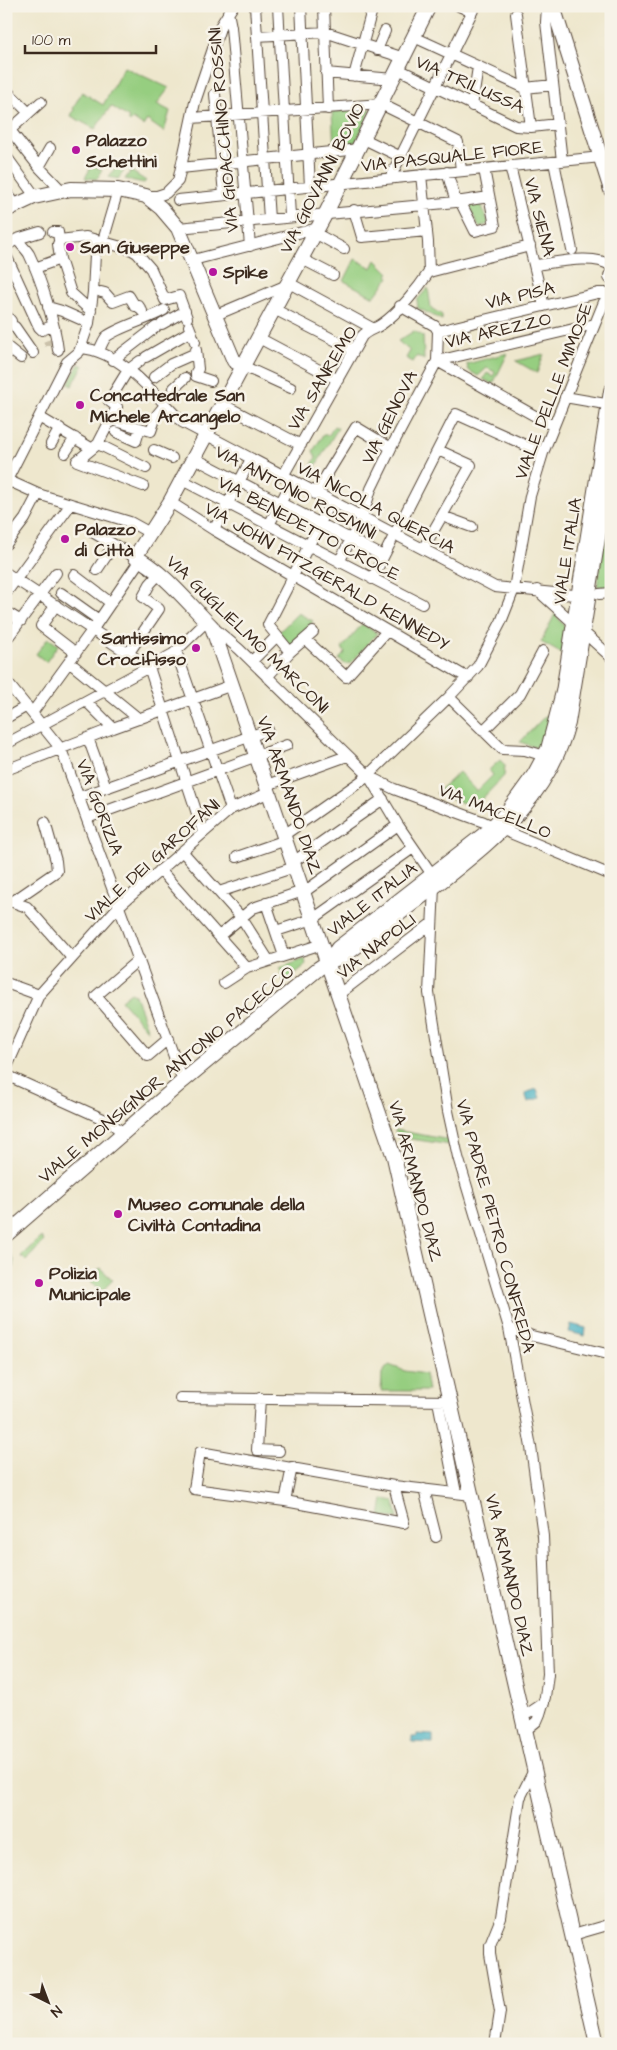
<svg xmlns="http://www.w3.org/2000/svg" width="617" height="2050" viewBox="0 0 617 2050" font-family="'Architects Daughter',sans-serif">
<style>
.green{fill:#96ce80;stroke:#687c4f}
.water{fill:#44b0c2;stroke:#406d70}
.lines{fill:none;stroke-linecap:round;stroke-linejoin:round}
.street-tunnel{stroke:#cac1aa;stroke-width:10;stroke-dasharray:10 5;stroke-linecap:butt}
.street-casing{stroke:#564638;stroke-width:12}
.secondary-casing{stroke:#564638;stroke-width:16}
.street{stroke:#fff;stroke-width:10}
.secondary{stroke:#fff;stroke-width:14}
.poi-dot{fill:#b5179e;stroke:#f7f3e8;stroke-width:2}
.labels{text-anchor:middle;stroke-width:5;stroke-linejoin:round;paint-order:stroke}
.street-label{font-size:18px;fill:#3b2a1e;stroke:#f7f3e8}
.poi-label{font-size:18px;font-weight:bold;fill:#3b2a1e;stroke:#f7f3e8;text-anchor:start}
</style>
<rect width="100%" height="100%" fill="#f7f3e8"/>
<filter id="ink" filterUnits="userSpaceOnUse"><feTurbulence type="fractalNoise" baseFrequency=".02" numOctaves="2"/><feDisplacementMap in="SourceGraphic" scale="10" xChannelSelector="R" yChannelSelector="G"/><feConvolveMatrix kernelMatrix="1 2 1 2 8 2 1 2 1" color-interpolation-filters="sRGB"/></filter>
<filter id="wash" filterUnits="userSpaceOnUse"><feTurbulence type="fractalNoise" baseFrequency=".0096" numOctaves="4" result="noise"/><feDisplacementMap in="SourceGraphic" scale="20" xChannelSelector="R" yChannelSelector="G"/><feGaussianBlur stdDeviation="1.12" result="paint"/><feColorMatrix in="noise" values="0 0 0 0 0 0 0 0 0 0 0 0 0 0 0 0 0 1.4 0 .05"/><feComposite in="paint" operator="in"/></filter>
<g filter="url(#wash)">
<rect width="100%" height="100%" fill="#eee7cd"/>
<!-- green -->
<path class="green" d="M124 67 169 88 157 104 170 111 164 132 147 120 143 126 133 119 130 122 128 120 129 118 111 106 95 129 71 116 74 109 73 108 82 92 103 105Z
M371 109 353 148 334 149 332 112Z
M92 165 102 170 97 179 85 178Z
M116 166 124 171 118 179 109 177Z
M131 171 146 181 144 183 125 179Z
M481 204 489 224 479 227 469 206Z
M355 259 372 268 376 260 389 273 387 275 389 277 374 297 344 281Z
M428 288 431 308 442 315V320L418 308 417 300Z
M414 331 423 336 424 360 417 356 413 362 406 358 410 351 398 341Z
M508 353 493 384 483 379 487 373 493 376 495 372 487 368 478 376 468 370 467 364Z
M544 354 537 373 516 361Z
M79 364 83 366 72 386 68 384Z
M334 426 338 428 315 467 312 465 316 457 313 451 323 435H329Z
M608 518H611V586L597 587Z
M298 613 313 621 292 648 279 632Z
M555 614 566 628 564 655 541 642Z
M362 624 377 633 351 663 345 664 339 659 345 653 342 648Z
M48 638 58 645 46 662 36 654Z
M545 716H552L543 750 520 742Z
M500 760 505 765 504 776 474 807 436 793 459 772 477 791 493 775 489 770Z
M305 959 306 965 284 982 280 968Z
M131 992 135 995 148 1031 121 1000Z
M395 1130 450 1140 451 1145 397 1137Z
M41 1237 44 1241 26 1261 21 1256Z
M8 1250 14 1260 9 1291 6 1290V1251Z
M100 1268 113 1280 101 1292 89 1279Z
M389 1365 405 1371 425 1374 428 1391H381L382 1373Z
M383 1499 394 1501 398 1518 380 1517Z"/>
<!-- water -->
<path class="water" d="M537 1089 540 1098 528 1102 525 1093Z
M571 1324 586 1328 585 1336 569 1332Z
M417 1734 433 1735V1743L412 1742V1737H417Z"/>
</g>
<g filter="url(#ink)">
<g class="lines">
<!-- street-tunnel -->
<path class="street-tunnel" d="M48 340 50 345
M165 396 170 392"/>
<!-- street casing -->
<g class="street-casing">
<path id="street" d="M255 6 269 219
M278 6 290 216
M301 6 310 187
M324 6 328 109
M459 6 472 12
M547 6 546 22 562 161
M228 12 231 27 250 246
M516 14 531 127
M257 36 325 32 404 58
M414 37 525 88 553 85
M377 50 385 31
M398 69 516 126 531 127 558 124
M326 73 393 79
M354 76 373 6
M6 90 29 113
M215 94 224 195
M472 106 478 67
M192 118 381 104 458 142 461 171
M6 125 39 167 61 190
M11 129 41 102
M364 139 401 157
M6 156 32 192
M554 162 572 250
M510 166 544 306
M39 167 50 148
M181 168 359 149
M447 172 456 202
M421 175 428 242 429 272
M390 178 475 6
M6 192 16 205
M146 196H157L166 193 178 181 195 102 221 25 233 6
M178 200 611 156
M460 201 475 231 495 226 484 169
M354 210 362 237 427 231
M178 228 456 202 489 197
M53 232H58L59 240 86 237 132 250 137 253 151 269 165 300 179 296 187 318
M315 233 344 249
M17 239C20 244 26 249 29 254 41 279 55 323 58 350
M103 241 97 246 95 254 93 292 89 323 79 352 67 362 7 480 38 494 130 522 150 533
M103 241 118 190
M58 244 60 259 71 293 91 311
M6 246 17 239 40 232
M6 255 39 327 42 330 52 326
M302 259 333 275
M193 260 318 228
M535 265C554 263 595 253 611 266
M35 268 60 259
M429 272 530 246
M289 283 372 328
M101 292 105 293 113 302 129 296 135 306 138 305 142 311
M400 306 435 326 438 331
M48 307 62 311 89 323
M274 309 354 350
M6 315 11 321
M216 315 287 285
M162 324 185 311
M189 326 195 342
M15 327 33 353
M438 331 598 293H611
M259 338 338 380
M6 346 21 358
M81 348C121 351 155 395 182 422L495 587 584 596
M196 350 198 369 196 372V376L211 381
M99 351C101 346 103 341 106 337 116 328 149 319 164 310
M146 357 191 331
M113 360 156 327
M140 361 128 370 109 401 117 407 98 444 77 461 143 486
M437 361 595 324
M437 361 553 426
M243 366 291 388
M154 377 171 364 196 353
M174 388 185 378
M565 397 611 405
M222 404 301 445
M39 417 91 448
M112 420 151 431 156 416 165 405
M116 432 136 441 140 428
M51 444 60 428
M98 444 146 468
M154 450 172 458
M65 453 75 438
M194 458 383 556
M283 476 362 336C368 330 375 329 382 324 398 313 418 289 429 272
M182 480 422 604
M315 494 356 427 391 448
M170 502 214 530 468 678
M442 516 472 527
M269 525 292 481
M214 530 251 459
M94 533 135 557
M6 544 25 519 38 494
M423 549 471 465 438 450
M339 562 362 518 371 489 391 448 437 361 438 331
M97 570 113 546
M6 573 149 667 203 832
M74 575 111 603
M372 579 456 414 543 453
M537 590 611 657
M6 593 71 504
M61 593 99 620
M599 594 611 593
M56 605 41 626 76 653
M6 612 21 621
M213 627 239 649 368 775 398 825 433 876 434 887 429 993 448 1111 458 1157 509 1328 531 1447 543 1536 548 1674 545 1697 540 1714 537 1721 526 1730
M6 634 9 636 56 573
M306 640 346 677 387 631
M176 651 231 809
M290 652 268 625 331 502
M128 654 159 609 143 597 150 584 159 574
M252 661 276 637
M69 662 139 719
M267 677 290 652 313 632
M6 681 61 749 183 1081
M449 697 502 749 525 750 545 756
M86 701 113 728
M32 713 93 629 140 560
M6 718 27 706
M483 731 520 694 543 651
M88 738 106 787
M6 744 173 654 207 621
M6 770 113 728 232 685
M368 776 394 789 484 822 611 875
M267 785 347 756
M80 797 268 730
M87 818 287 745
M284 835 364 779 449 697 478 666 501 622 514 589 530 496 543 453 595 324 604 302 611 294
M182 851 241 917 269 961
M237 857 286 840
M293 862 383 799
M160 870 247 968
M219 892 295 867
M304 892 398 825
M10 901 27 907 72 958
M12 902 57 871 56 861 45 822
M266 903 284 956
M276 931 313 919 413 848
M219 936 253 908 303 891
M139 959 96 996 148 1056 168 1039
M6 983 39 995
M224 983 247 968 322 944
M339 994 432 923
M6 1069 39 995 119 906 231 809 270 792
M6 1075 110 1122 123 1133
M509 1328 532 1336 611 1355
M180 1398 451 1401
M260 1398 257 1450 279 1451
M438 1401 456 1493
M394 1486 404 1523 285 1501 194 1489 200 1452 394 1486 472 1495
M424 1489 436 1537
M285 1501 292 1467
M523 1715 529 1713 544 1703
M573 1935 611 1924
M495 2044 500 2012 490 1954V1945L501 1918 520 1798 535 1768"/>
</g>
<!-- secondary casing -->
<g class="secondary-casing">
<path id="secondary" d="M553 6 611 190
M6 210 34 197 71 189 118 190 146 196 161 208 178 228 234 361 243 366 170 502 135 557C163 571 189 604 212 627L394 1157 597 2044
M611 276V277
M243 366 326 213 429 6
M6 480V483
M328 962 338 948 487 832 507 812 534 775 548 749 563 692 611 391
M6 1235 183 1081 319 968 328 962 344 956C378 930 411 905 444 879 500 834 549 795 568 723L611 458"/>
</g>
<!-- street -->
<use href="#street" class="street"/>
<!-- secondary -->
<use href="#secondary" class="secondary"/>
</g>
</g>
<!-- markers -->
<g class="poi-dot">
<circle cx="76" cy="150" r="5"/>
<circle cx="70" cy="247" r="5"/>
<circle cx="213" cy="272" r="5"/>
<circle cx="80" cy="405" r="5"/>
<circle cx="65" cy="539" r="5"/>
<circle cx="196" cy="648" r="5"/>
<circle cx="118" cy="1214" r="5"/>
<circle cx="39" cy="1283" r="5"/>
</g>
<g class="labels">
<!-- street labels -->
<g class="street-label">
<text transform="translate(470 84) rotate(24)" y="6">VIA TRILUSSA</text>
<text transform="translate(223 130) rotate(-95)" y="6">VIA GIOACCHINO ROSSINI</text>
<text transform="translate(452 156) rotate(-6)" y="6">VIA PASQUALE FIORE</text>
<text transform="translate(322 178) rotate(-63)" y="6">VIA GIOVANNI BOVIO</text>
<text transform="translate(540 217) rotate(76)" y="6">VIA SIENA</text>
<text transform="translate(520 295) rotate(-13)" y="6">VIA PISA</text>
<text transform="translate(498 330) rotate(-13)" y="6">VIA AREZZO</text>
<text transform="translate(322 378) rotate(-59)" y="6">VIA SANREMO</text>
<text transform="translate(553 391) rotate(-69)" y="6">VIALE DELLE MIMOSE</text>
<text transform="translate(389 417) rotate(-63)" y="6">VIA GENOVA</text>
<text transform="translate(296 492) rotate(28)" y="6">VIA ANTONIO ROSMINI</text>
<text transform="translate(376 507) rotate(28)" y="6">VIA NICOLA QUERCIA</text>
<text transform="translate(309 528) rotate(28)" y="6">VIA BENEDETTO CROCE</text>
<text transform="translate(567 551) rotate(-81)" y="6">VIALE ITALIA</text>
<text transform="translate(327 576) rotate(30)" y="6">VIA JOHN FITZGERALD KENNEDY</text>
<text transform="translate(248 634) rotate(44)" y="6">VIA GUGLIELMO MARCONI</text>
<text transform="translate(290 795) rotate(71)" y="6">VIA ARMANDO DIAZ</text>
<text transform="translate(100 807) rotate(69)" y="6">VIA GORIZIA</text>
<text transform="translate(495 811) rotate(22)" y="6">VIA MACELLO</text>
<text transform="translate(152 860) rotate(-42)" y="6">VIALE DEI GAROFANI</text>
<text transform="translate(372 899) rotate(-38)" y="6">VIALE ITALIA</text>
<text transform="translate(376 946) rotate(-38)" y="6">VIA NAPOLI</text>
<text transform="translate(166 1074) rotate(-40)" y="6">VIALE MONSIGNOR ANTONIO PACECCO</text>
<text transform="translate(416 1181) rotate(75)" y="6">VIA ARMANDO DIAZ</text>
<text transform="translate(496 1226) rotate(75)" y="6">VIA PADRE PIETRO CONFREDA</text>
<text transform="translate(510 1575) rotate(77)" y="6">VIA ARMANDO DIAZ</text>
</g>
<!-- poi labels -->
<g class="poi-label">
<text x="86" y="146">Palazzo<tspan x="86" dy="21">Schettini</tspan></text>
<text x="80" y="253">San Giuseppe</text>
<text x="223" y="278">Spike</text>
<text x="90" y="401">Concattedrale San<tspan x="90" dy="21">Michele Arcangelo</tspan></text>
<text x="75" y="535">Palazzo<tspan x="75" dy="21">di Città</tspan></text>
<text x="186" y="644" text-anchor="end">Santissimo<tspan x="186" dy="21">Crocifisso</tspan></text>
<text x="128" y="1210">Museo comunale della<tspan x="128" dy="21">Civiltà Contadina</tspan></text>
<text x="49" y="1279">Polizia<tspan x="49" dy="21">Municipale</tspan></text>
</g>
</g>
<!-- margin -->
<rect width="617" height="2050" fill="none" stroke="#f7f3e8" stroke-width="25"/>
<!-- north arrow -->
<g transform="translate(48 2002) rotate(138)" stroke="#f7f3e8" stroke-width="4" paint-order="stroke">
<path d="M0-4L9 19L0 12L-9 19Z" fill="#3b2a1e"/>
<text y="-8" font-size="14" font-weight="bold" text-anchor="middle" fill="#3b2a1e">N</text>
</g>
<!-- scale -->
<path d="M25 45v8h131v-8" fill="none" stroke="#3b2a1e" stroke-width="2.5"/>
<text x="32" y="45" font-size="15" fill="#3b2a1e" stroke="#f7f3e8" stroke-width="4" paint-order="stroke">100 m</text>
</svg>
